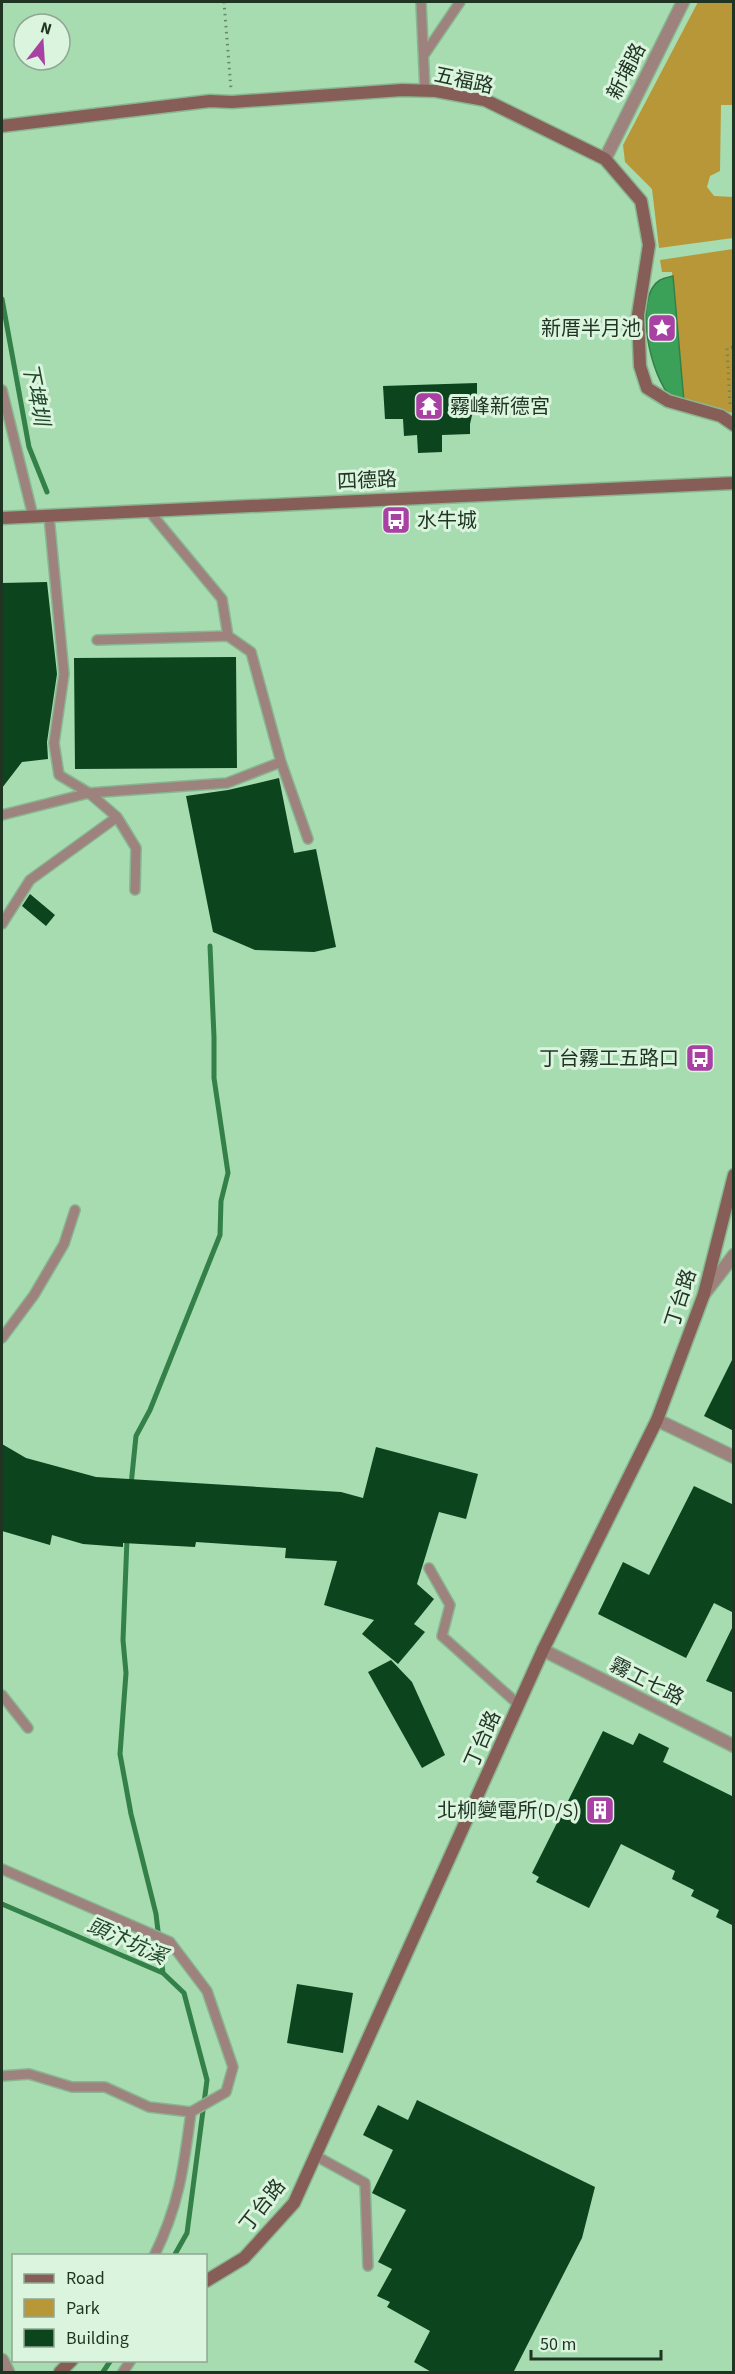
<svg xmlns="http://www.w3.org/2000/svg" width="735" height="2374" viewBox="0 0 735 2374" font-family="'Source Sans 3','Noto Sans TC',sans-serif">
<style>
.green{fill:#b89738}
.water{fill:#3ca158;stroke:#338048;stroke-width:1.5}
.lines{fill:none;stroke-linecap:round;stroke-linejoin:round}
.stream{stroke:#338048;stroke-width:5}
.building{fill:#0c441e}
.lane-casing{stroke:#89b691;stroke-width:12}
.street-casing{stroke:#89b691;stroke-width:15}
.secondary-casing{stroke:#89b691;stroke-width:15}
.path{stroke:#63886a;stroke-width:3;stroke-dasharray:1.5 4.5;stroke-linecap:butt}
.lane{stroke:#9e827d;stroke-width:9}
.street{stroke:#9e827d;stroke-width:12}
.secondary{stroke:#865e57;stroke-width:12}
.labels{text-anchor:middle;stroke-width:6;stroke-linejoin:round;paint-order:stroke}
.street-label{font-size:20px;fill:#1f3423;stroke:#daf4de}
.poi-label{font-size:20px;fill:#1f3423;stroke:#daf4de;text-anchor:end}
.water-label{font-size:21px;font-style:italic;fill:#204829;stroke:#daf4de}
</style>
<rect width="100%" height="100%" fill="#a7dbb0"/>
<!-- green -->
<path class="green" d="M698 2H733V105H721L720 171 710 176 707 187 714 196 733 197V238L659 248 652 189 625 162 623 145Z
M733 249V413L684 402 672 272H662L660 260Z"/>
<!-- water -->
<path class="water" d="M673 276 684 402C680 401 675 399 671 397 651 378 632 297 660 280 663 278 669 277 673 276Z"/>
<g class="lines">
<!-- stream -->
<path class="stream" d="M2 299 29 447 47 492
M131 1485 136 1436 150 1410 220 1235 221 1201 228 1173 214 1078V1037L210 946
M127 1539 123 1640 126 1673 120 1754 131 1814 156 1914 163 1973
M2 1904 163 1973 184 1993 207 2080 187 2233 174 2256
M103 2372 111 2360"/>
</g>
<!-- building -->
<path class="building" d="M477 383V394L470 424V434L442 435V452L418 453 417 435 404 436 403 419H385L383 386Z
M47 582 57 674 47 742 48 759 22 762 2 788V583Z
M236 657 237 768 75 769 74 658Z
M279 778 294 853 316 849 336 947 314 952 255 950 213 932 186 796 228 790Z
M30 894 55 915 46 926 22 906Z
M734 1356V1431L704 1416Z
M2 1444 26 1458 96 1477 341 1492 363 1498 376 1447 478 1474 466 1519 439 1512 417 1584 434 1599 414 1624 425 1632 398 1664 362 1634 374 1620 324 1605 337 1561 285 1558 286 1548 196 1542 195 1547 123 1543V1547L83 1544 52 1535 50 1545 2 1531Z
M694 1486 734 1505V1613L714 1603 686 1658 598 1614 623 1562 649 1575Z
M734 1624V1693L706 1681Z
M391 1660 412 1682 445 1755 422 1768 368 1672Z
M603 1731 633 1745 639 1733 669 1748 663 1762 734 1797V1926L716 1917 719 1910 691 1896 694 1890 672 1879 675 1871 621 1844 589 1908 536 1882 539 1877 532 1873Z
M297 1984 353 1993 343 2053 287 2043Z
M417 2100 595 2187 582 2238 513 2373H433L414 2362 430 2331 387 2307 390 2302 377 2296 392 2269 378 2262 406 2210 372 2193 393 2150 363 2135 378 2105 408 2120Z"/>
<g class="lines">
<!-- lane casing -->
<g class="lane-casing">
<path id="lane" d="M421 2 425 91
M424 55 460 2
M2 390 33 516
M149 511 222 599 228 636
M97 640 228 636 251 652 281 762 308 839
M2 815 89 793 227 783 281 762
M117 817 136 848 135 890
M2 924 30 880 117 817 89 793 59 775 54 743 64 674 49 516
M2 1338 34 1295 64 1244 75 1210
M429 1568 450 1605 442 1636 519 1705
M2 1695 28 1728
M2 1869 170 1942 207 1991 233 2067 226 2092 191 2112 149 2107 105 2087H72L29 2074 2 2076
M316 2156 365 2183 368 2266
M154 2256C179 2206 184 2166 191 2112
M123 2372 131 2360"/>
</g>
<!-- street casing -->
<g class="street-casing">
<path id="street" d="M605 159 683 2
M704 1294 734 1255
M657 1420 734 1457
M543 1650 734 1746
M2 2360 8 2372"/>
</g>
<!-- secondary casing -->
<g class="secondary-casing">
<path id="secondary" d="M2 126 210 101 232 102 402 90 436 91 485 100 605 159 641 201 649 245 638 315 640 366 647 388 668 401 721 416 734 425
M2 518 734 483
M206 2281 244 2258 294 2203 543 1650 657 1420 704 1294 734 1175
M60 2372 72 2360"/>
</g>
<!-- path -->
<path class="path" d="M224 2 231 89
M730 404 727 348 734 347"/>
<!-- lane -->
<use href="#lane" class="lane"/>
<!-- street -->
<use href="#street" class="street"/>
<!-- secondary -->
<use href="#secondary" class="secondary"/>
</g>
<!-- icons -->
<defs>
<g id="sight-square" transform="scale(1.5)"><rect x="-9" y="-9" width="18" height="18" rx="4" fill="#a941a4" stroke="#daf4de"/><path d="M0-6L1.8-2.2L6-1.7L2.9 1.2L3.7 5.4L0 3.3L-3.7 5.4L-2.9 1.2L-6-1.7L-1.8-2.2Z" fill="#fff"/></g>
<g id="temple-square" transform="scale(1.5)"><rect x="-9" y="-9" width="18" height="18" rx="4" fill="#a941a4" stroke="#daf4de"/><path d="M0-6L5-2H3V0L6.5 2.5H4V6H1.5V3h-3V6H-4V2.5H-6.5L-3 0V-2H-5Z" fill="#fff"/></g>
<g id="bus-square" transform="scale(1.5)"><rect x="-9" y="-9" width="18" height="18" rx="4" fill="#a941a4" stroke="#daf4de"/><path d="M-5-6H5V4H4V6H2V4H-2V6H-4V4H-5ZM-3.5-4V0h7V-4ZM-3.5 1.2v1.5H-2V1.2ZM2 1.2v1.5H3.5V1.2Z" fill="#fff"/></g>
<g id="building-square" transform="scale(1.5)"><rect x="-9" y="-9" width="18" height="18" rx="4" fill="#a941a4" stroke="#daf4de"/><path d="M-4-6H4V6H1V3H-1V6H-4ZM-2.5-4.3h1.7v1.8h-1.7ZM.8-4.3h1.7v1.8H.8ZM-2.5-1h1.7V.8h-1.7ZM.8-1h1.7V.8H.8Z" fill="#fff"/></g>
</defs>
<g fill-rule="evenodd">
<use href="#sight-square" x="662" y="328"/>
<use href="#temple-square" x="429" y="406"/>
<use href="#bus-square" x="396" y="520"/>
<use href="#bus-square" x="700" y="1058"/>
<use href="#building-square" x="600" y="1810"/>
</g>
<g class="labels">
<!-- street labels -->
<g class="street-label">
<text transform="translate(626 71) rotate(-63)" y="7">新埔路</text>
<text transform="translate(464 80) rotate(12)" y="7">五福路</text>
<text transform="translate(367 480) rotate(-3)" y="7">四德路</text>
<text transform="translate(680 1298) rotate(-72)" y="7">丁台路</text>
<text transform="translate(647 1681) rotate(27)" y="7">霧工七路</text>
<text transform="translate(482 1739) rotate(-66)" y="7">丁台路</text>
<text transform="translate(262 2205) rotate(-52)" y="7">丁台路</text>
</g>
<!-- poi labels -->
<g class="poi-label">
<text x="641" y="335">新厝半月池</text>
<text x="450" y="413" text-anchor="start">霧峰新德宮</text>
<text x="417" y="527" text-anchor="start">水牛城</text>
<text x="679" y="1065">丁台霧工五路口</text>
<text x="579" y="1817">北柳變電所(D/S)</text>
</g>
<!-- water labels -->
<g class="water-label">
<text transform="translate(36 394) rotate(79)" y="7">下埤圳</text>
<text transform="translate(127 1941) rotate(24)" y="7">頭汴坑溪</text>
</g>
</g>
<!-- border -->
<rect width="735" height="2374" fill="none" stroke="#1f3423" stroke-width="6"/>
<!-- legend -->
<rect x="12" y="2254" width="195" height="108" fill="#daf4de" stroke="#8fa793" stroke-width="1.5"/>
<rect x="24" y="2274" width="30" height="9" fill="#865e57" stroke="#8fa793" stroke-width="1.5"/>
<text x="66" y="2284" font-size="18" fill="#1f3423">Road</text>
<rect x="24" y="2299" width="30" height="18" fill="#b89738" stroke="#8fa793" stroke-width="1.5"/>
<text x="66" y="2314" font-size="18" fill="#1f3423">Park</text>
<rect x="24" y="2329" width="30" height="18" fill="#0c441e" stroke="#8fa793" stroke-width="1.5"/>
<text x="66" y="2344" font-size="18" fill="#1f3423">Building</text>
<!-- north arrow -->
<g transform="translate(42 42) rotate(17)"><circle r="28" fill="#daf4de" stroke="#8fa793" stroke-width="1.5"/>
<path d="M0-4.5L10 22L0 15L-10 22Z" fill="#a941a4"/>
<text y="-9" font-size="16" font-weight="bold" text-anchor="middle" fill="#1f3423">N</text>
</g>
<!-- scale -->
<path d="M531 2350v9h130v-9" fill="none" stroke="#1f3423" stroke-width="3"/>
<text x="540" y="2350" font-size="18" fill="#1f3423" stroke="#daf4de" stroke-width="4.5" paint-order="stroke">50 m</text>
</svg>
